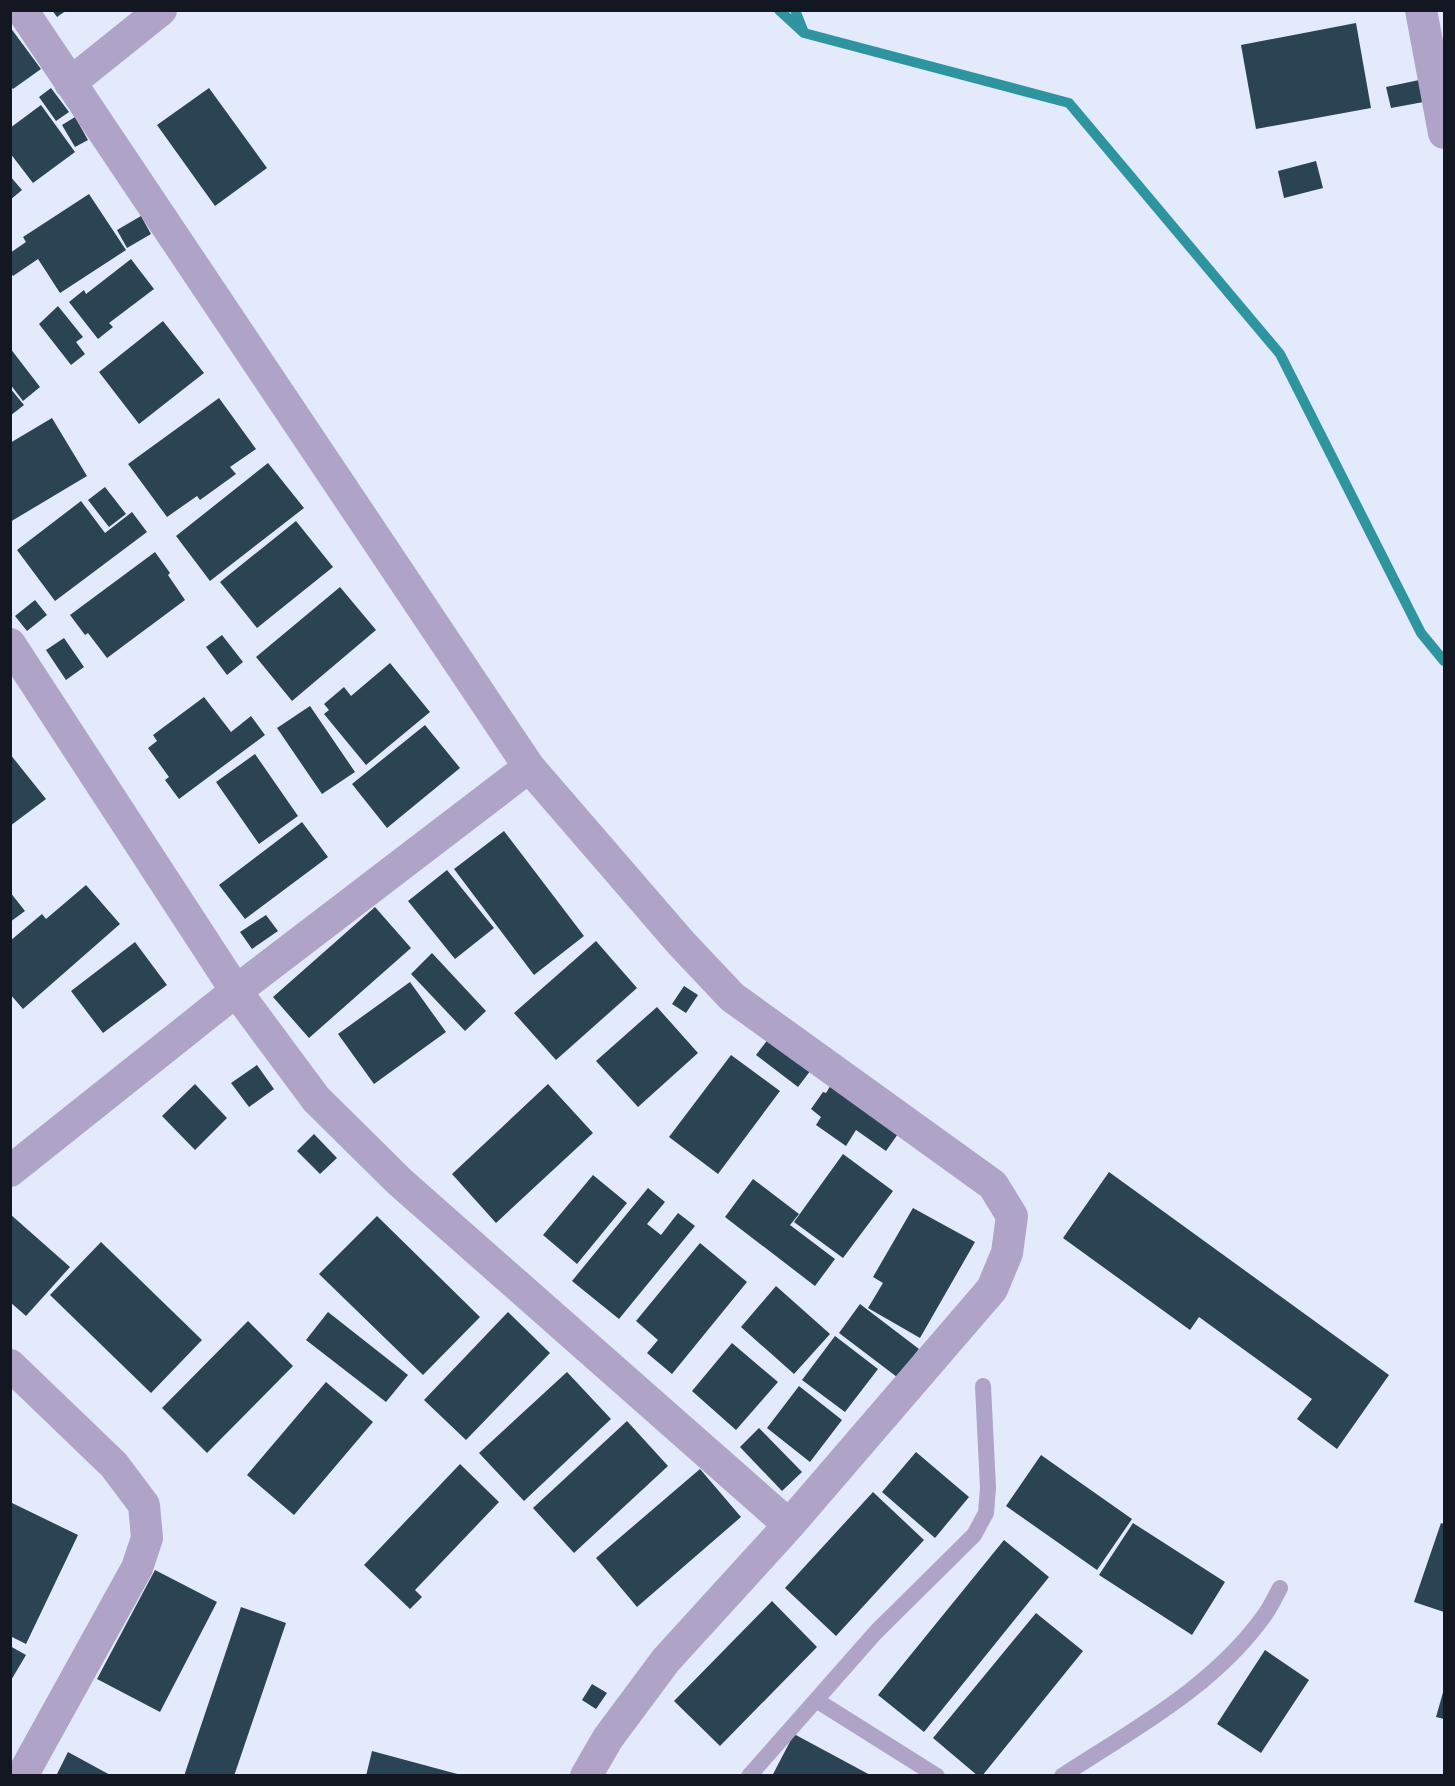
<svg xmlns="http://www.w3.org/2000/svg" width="1455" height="1786" viewBox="0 0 1455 1786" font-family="'DM Sans',sans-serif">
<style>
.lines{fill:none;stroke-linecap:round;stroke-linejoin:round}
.stream{stroke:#2e95a0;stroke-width:10}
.building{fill:#2a4453}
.lane{stroke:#afa4c8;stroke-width:16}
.street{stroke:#afa4c8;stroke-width:32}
</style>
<rect width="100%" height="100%" fill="#e2eafb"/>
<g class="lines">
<!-- stream -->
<path class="stream" d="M779 10 804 33 1069 103 1280 354 1421 633 1444 661
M795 10 803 30"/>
</g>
<!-- building -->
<path class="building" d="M52 10H67L57 17Z
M1356 23 1371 108 1256 129 1241 45Z
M10 27 41 69 13 89 10 85Z
M1424 79 1429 101 1391 108 1386 87Z
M51 88 69 112 56 121 39 97Z
M209 88 267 168 215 206 157 125Z
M41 105 75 152 33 183 10 153V128Z
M75 117 88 140 75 147 62 125Z
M1316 161 1323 188 1284 198 1278 171Z
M10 176 22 190 10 200Z
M89 194 126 250 60 293 38 259 13 276 10 272V253L26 242 23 237Z
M141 216 151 234 127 248 117 230Z
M131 259 154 289 109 323 113 327 98 339 69 302 84 290 86 294Z
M58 306 83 337 76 342 85 354 71 365 39 324Z
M163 321 204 373 139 424 99 372Z
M10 348 40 387 23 401 10 384Z
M10 388 24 405 10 416Z
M219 398 256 449 230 467 236 474 200 500 197 496 167 517 128 464Z
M52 418 87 476 10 522V443Z
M268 463 304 508 210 581 176 536Z
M105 487 126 514 109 527 88 500Z
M81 501 105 533 132 512 147 532 55 601 17 550Z
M296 521 333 567 257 628 220 582Z
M155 552 170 573 168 575 185 600 107 658 88 633 85 635 70 615Z
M340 587 376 630 292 701 256 657Z
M35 600 47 615 27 631 15 616Z
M222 635 243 662 227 675 206 647Z
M64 638 84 667 66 680 46 650Z
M390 663 430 712 366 765 324 714 329 710 324 704 344 687 351 696Z
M204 697 231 732 251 716 265 735 179 799 165 780 169 777 148 748 157 741 153 735Z
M310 706 355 772 322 794 277 728Z
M425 725 460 768 387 828 352 784Z
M10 754 46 799 10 826Z
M255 754 298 816 259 844 216 782Z
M302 822 328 857 245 919 219 885Z
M504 831 584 936 534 975 454 869Z
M447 870 494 928 455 959 408 901Z
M86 885 120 924 23 1009 10 994V941L42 914 46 919Z
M10 892 25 911 10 922Z
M375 907 411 948 309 1038 273 997Z
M266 915 278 931 252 949 240 932Z
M596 941 637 988 556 1060 514 1013Z
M135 942 167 985 103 1033 71 991Z
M432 953 486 1011 465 1031 411 974Z
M410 982 446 1032 374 1084 338 1034Z
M684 986 698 995 686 1013 672 1004Z
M657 1007 698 1053 638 1107 596 1061Z
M769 1038 811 1070 798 1087 756 1055Z
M731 1055 780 1091 718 1174 669 1137Z
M257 1065 274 1089 249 1107 231 1083Z
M832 1083 900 1131 886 1151 856 1130 846 1146 816 1125 821 1117 811 1109 823 1092 826 1093Z
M195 1084 227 1118 195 1150 162 1116Z
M548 1084 593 1133 496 1223 452 1174Z
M314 1134 337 1158 320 1174 297 1151Z
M843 1154 893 1191 843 1258 794 1222Z
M1109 1172 1389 1375 1337 1449 1297 1419 1312 1399 1199 1317 1190 1330 1063 1238Z
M593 1175 627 1203 577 1264 543 1235Z
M753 1179 799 1214 790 1225 835 1259 815 1286 725 1217Z
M648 1188 665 1202 647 1224 661 1235 678 1213 695 1226 619 1319 572 1281Z
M913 1208 975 1242 920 1338 868 1308 883 1283 873 1277Z
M10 1214 70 1267 26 1316 10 1302Z
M377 1216 480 1317 423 1375 319 1274Z
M101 1242 202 1340 151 1393 50 1295Z
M700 1243 747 1282 672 1374 647 1353 658 1340 636 1321Z
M776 1286 830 1334 794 1374 741 1327Z
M860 1304 919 1349 897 1377 839 1333Z
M328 1312 408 1375 386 1402 306 1340Z
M508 1312 550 1353 466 1440 424 1400Z
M248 1321 293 1366 207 1453 162 1408Z
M835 1336 878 1369 845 1412 802 1380Z
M732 1343 778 1382 736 1430 692 1391Z
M567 1372 611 1419 524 1501 479 1453Z
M326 1382 373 1422 294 1515 247 1475Z
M799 1386 842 1420 810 1462 767 1428Z
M627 1421 668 1466 574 1553 533 1508Z
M759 1428 802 1472 782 1491 740 1447Z
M916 1452 969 1497 935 1538 882 1492Z
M1041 1455 1132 1519 1097 1570 1006 1506Z
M460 1464 499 1502 415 1590 422 1597 410 1609 364 1565Z
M700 1469 741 1517 637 1607 596 1558Z
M873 1492 924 1540 836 1636 785 1588Z
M10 1502 78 1535 26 1644 10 1636Z
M1133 1523 1225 1582 1192 1635 1099 1575Z
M1441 1523 1444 1524V1612L1414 1602Z
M1004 1540 1049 1577 924 1732 878 1695Z
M155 1570 217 1602 160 1712 97 1679Z
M772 1601 817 1647 720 1746 674 1701Z
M241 1607 286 1623 234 1776H184Z
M1036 1613 1083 1651 982 1776H978L933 1738Z
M10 1646 26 1655 10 1682Z
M1265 1650 1309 1680 1261 1753 1217 1724Z
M592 1684 607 1693 596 1709 582 1700Z
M1444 1689V1719L1436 1717Z
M794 1734 872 1776H772Z
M372 1751 461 1775 460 1776H366Z
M68 1752 112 1776H56Z"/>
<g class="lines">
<!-- lane -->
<path class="lane" d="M816 1700 937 1776
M749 1776 876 1632 974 1535 986 1513 988 1488 983 1386
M1062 1776C1134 1729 1213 1687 1264 1616 1270 1608 1275 1597 1280 1588"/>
<!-- street -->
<path class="street" d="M22 10 529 767 681 943 732 997 993 1185 1012 1216 1007 1253 992 1289 789 1525 666 1660 608 1738 586 1776
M1421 10 1444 133
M70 83 161 10
M10 644 236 991 316 1099 400 1182 789 1525
M10 1171 236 991 529 767
M10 1365 114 1465 144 1505 147 1538 137 1568 22 1776"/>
</g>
<!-- border -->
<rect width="1455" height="1786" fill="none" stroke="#131721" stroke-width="24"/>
</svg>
